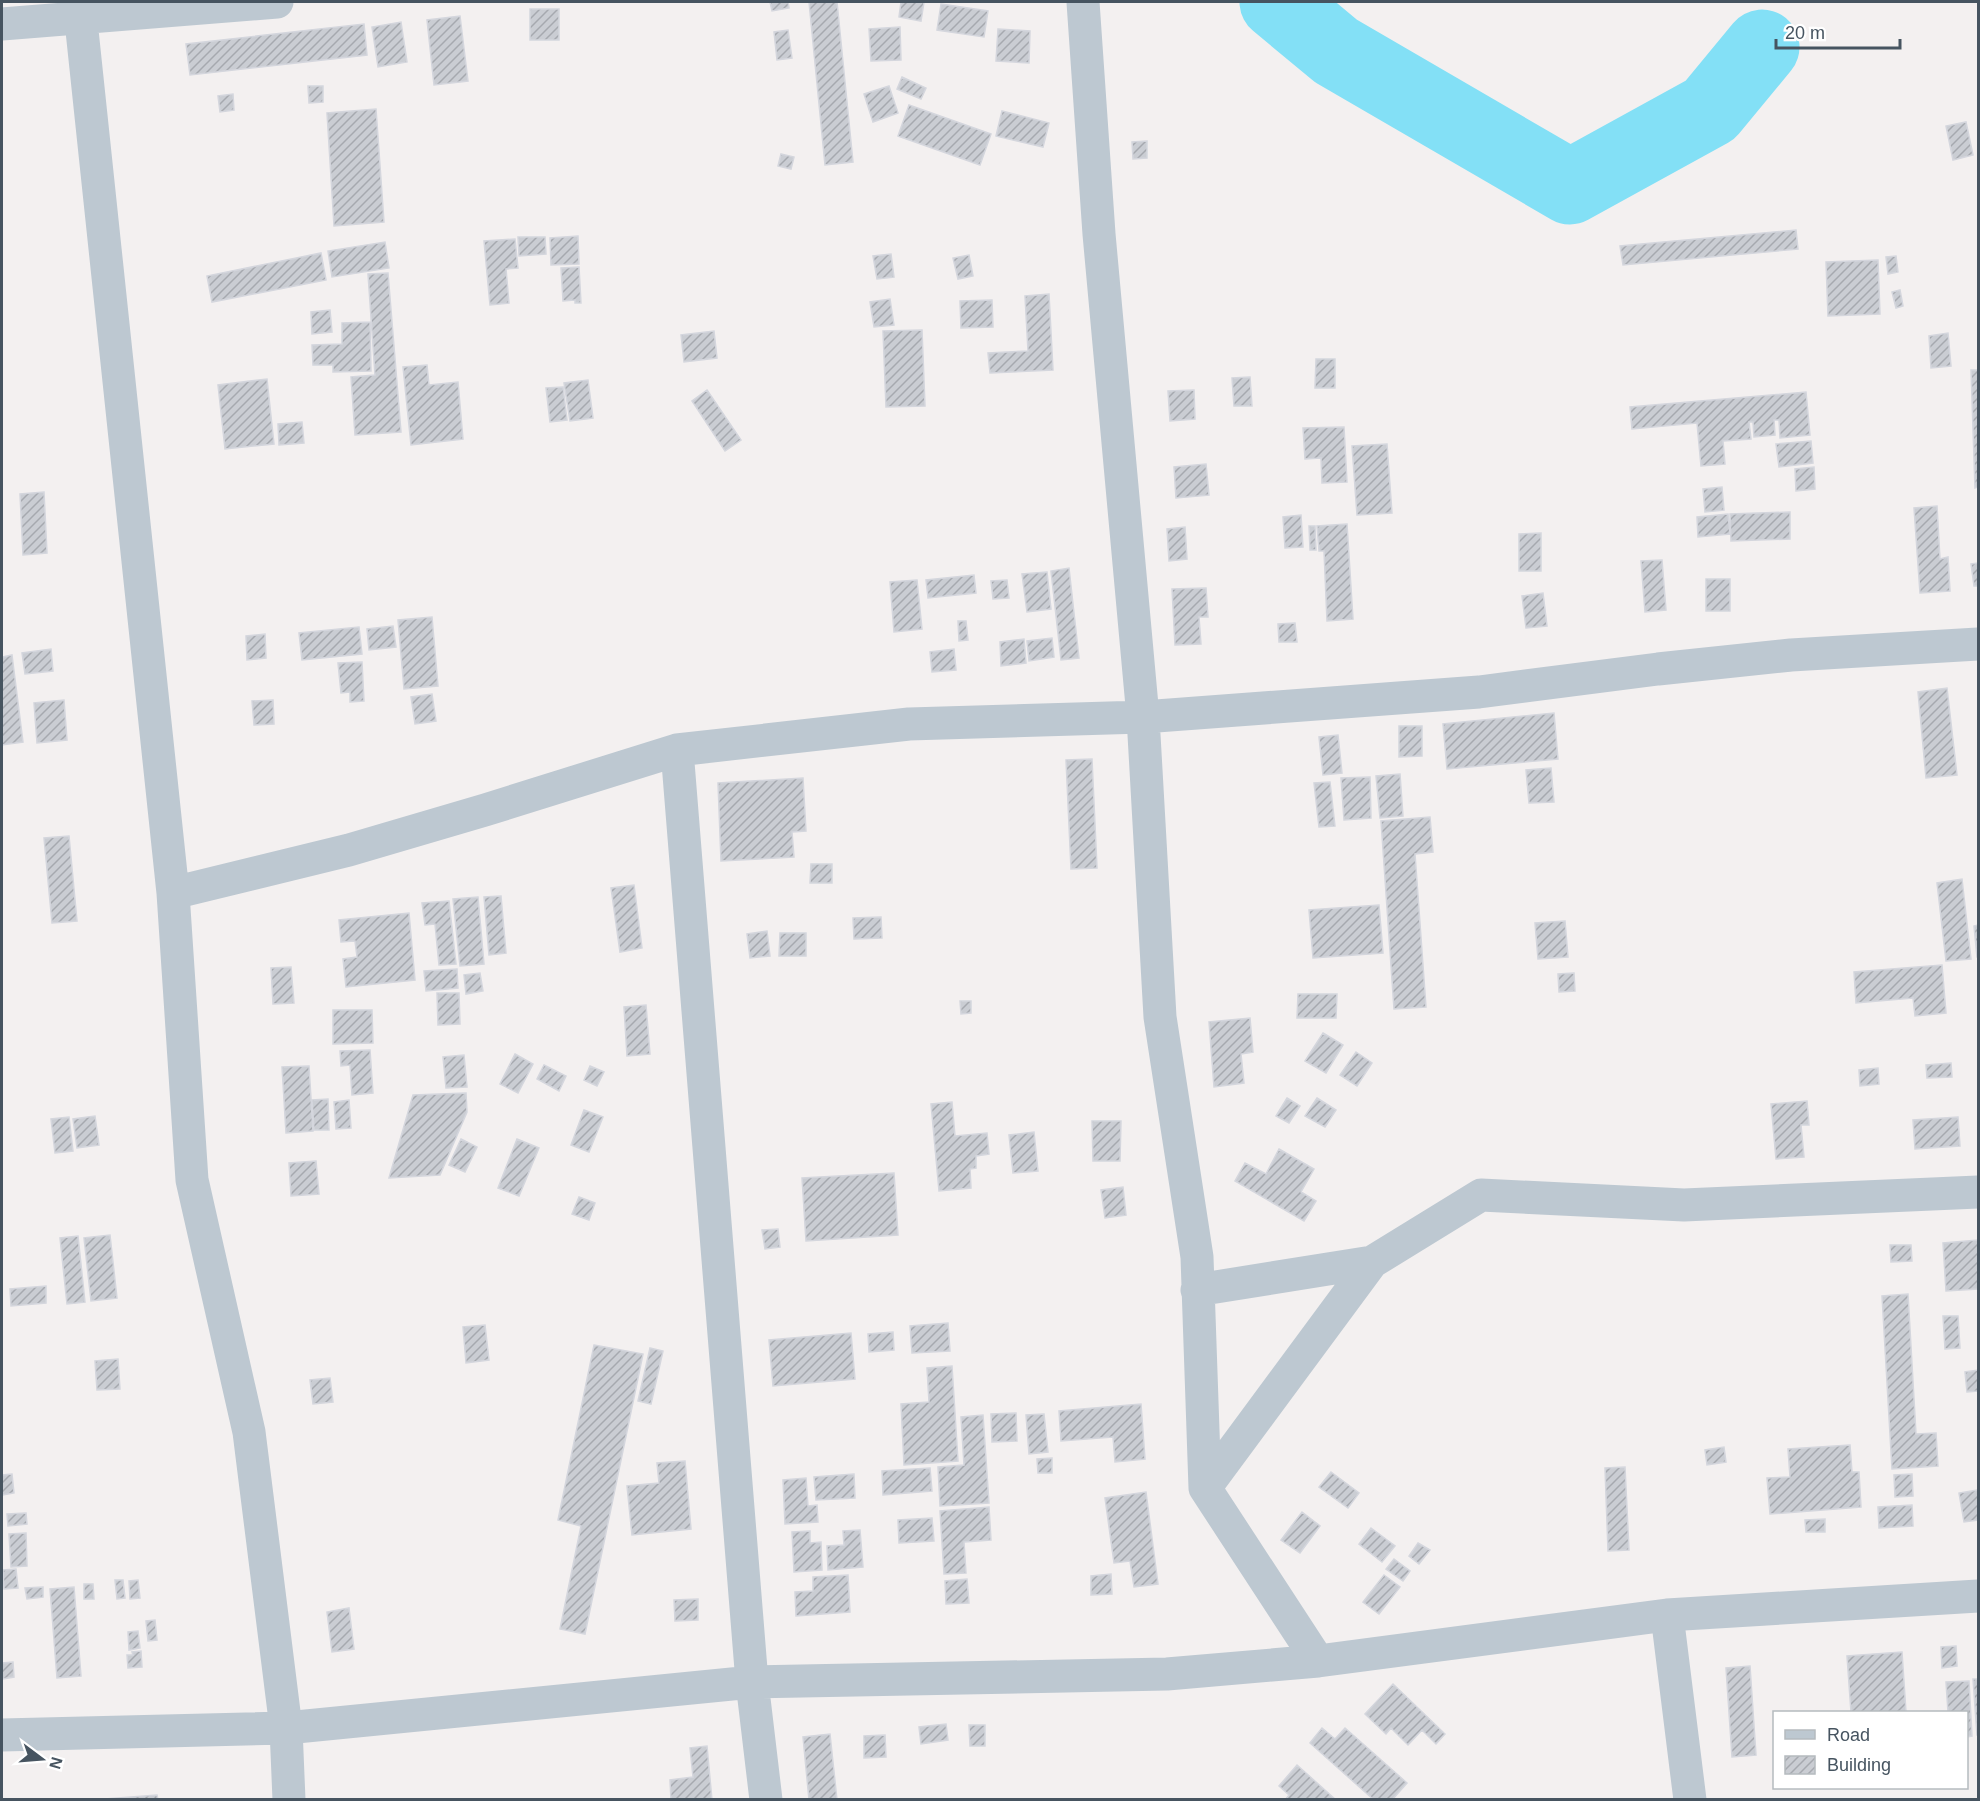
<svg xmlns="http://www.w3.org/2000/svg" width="1980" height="1801" viewBox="0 0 1980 1801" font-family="Helvetica,sans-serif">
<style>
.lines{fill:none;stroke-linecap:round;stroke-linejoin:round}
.river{stroke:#83e0f6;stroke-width:75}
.building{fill:url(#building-hatch);stroke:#d4d6dd;stroke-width:1.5}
.street{stroke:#bdc8d1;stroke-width:33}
</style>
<defs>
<pattern id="building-hatch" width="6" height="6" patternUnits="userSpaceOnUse" patternTransform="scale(1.5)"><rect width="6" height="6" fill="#cacdd3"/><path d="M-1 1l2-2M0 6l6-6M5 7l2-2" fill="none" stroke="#a6a9af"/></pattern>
</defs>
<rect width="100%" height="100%" fill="#f3f0f0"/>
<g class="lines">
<!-- river -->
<path class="river" d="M1277 2 1336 51 1570 187 1710 110 1762 47"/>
</g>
<!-- building -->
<path class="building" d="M770 2H788L789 8 772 11Z
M809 2H837L853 162 825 165Z
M901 2H924L921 21 899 17Z
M941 4 988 11 984 37 937 30Z
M530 9H559V40H530Z
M460 16 468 81 434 85 427 20Z
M401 22 407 62 378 67 372 27Z
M364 24 367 55 190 75 186 44Z
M900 27 901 60 871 61 869 29Z
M998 29 1030 31 1029 63 996 61Z
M788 30 792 58 777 60 774 32Z
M902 77 926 88 921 99 897 89Z
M308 86H323V102L309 103Z
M889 86 898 113 873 122 864 94Z
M233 94 234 110 220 112 218 96Z
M909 105 991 134 980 165 898 136Z
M376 109 384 222 334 226 327 113Z
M1002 111 1049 123 1043 147 996 136Z
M1966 122 1973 155 1953 160 1946 126Z
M1147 141V158L1133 159 1132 142Z
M781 154 794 157 791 169 778 166Z
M1796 230 1798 249 1623 265 1620 246Z
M578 236 579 264 551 265 550 238Z
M518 237H545L546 254 519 256Z
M515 239 518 268 506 269 509 303 490 305 484 241Z
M385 242 389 268 332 277 328 251Z
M321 253 326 280 212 302 207 276Z
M891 254 894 277 877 279 873 256Z
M969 255 973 276 958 279 953 258Z
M1896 256 1898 272 1888 274 1886 257Z
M1878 260 1880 314 1828 316 1826 262Z
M579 267 581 303H575V300L563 301 561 268Z
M388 273 401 432 355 435 351 377 375 375 368 274Z
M1900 290 1903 306 1896 308 1892 292Z
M1049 294 1053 370 990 373 988 353 1028 351 1025 296Z
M890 299 894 325 874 327 870 302Z
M992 300 993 327 961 328 960 301Z
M330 310 332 332 312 334 311 312Z
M370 322 371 371 333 372V365H313L312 345 342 344V323Z
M922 330 925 406 886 407 883 331Z
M714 331 717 358 684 362 681 335Z
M1948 333 1951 366 1931 368 1929 336Z
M1316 359H1335V388H1315Z
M427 365 429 385 458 382 463 439 411 445 403 367Z
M1971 370H1978V487L1975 488Z
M1250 377 1252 406H1234L1232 378Z
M267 379 274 444 225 449 218 385Z
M588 380 593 418 570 421 564 383Z
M563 387 567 420 550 422 546 388Z
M707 390 741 440 725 451 692 401Z
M1194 390 1195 419 1170 421 1168 391Z
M1806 392 1810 435 1780 438 1779 420H1774L1775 435 1754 437 1753 422H1749L1751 439 1723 441 1725 464 1701 466 1697 423 1632 429 1630 407Z
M302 422 304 443 279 445 278 424Z
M1344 427 1347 482 1322 483 1321 458 1305 459 1303 428Z
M1811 441 1813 463 1779 467 1776 444Z
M1387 444 1392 513 1357 515 1352 446Z
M1206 464 1209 495 1176 498 1174 467Z
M1814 467 1815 489 1796 491 1795 469Z
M1722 487 1724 510 1705 512 1703 489Z
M44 492 47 553 23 555 20 494Z
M1937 506 1940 559 1948 557 1950 591 1920 593 1914 508Z
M1790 512V539L1731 541 1730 514Z
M1728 514 1730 534 1698 537 1697 517Z
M1301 515 1303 547 1285 548 1283 517Z
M1347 524 1353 619 1327 621 1324 551H1319L1317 526Z
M1309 526H1315L1316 550H1310Z
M1185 527 1187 559 1169 561 1167 529Z
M1541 533V571H1519V534Z
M1662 560 1666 610 1645 612 1641 561Z
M1978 563V586H1974L1971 564Z
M1069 568 1079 658 1061 660 1051 571Z
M1047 572 1051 609 1027 612 1022 574Z
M974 575 976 593 928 598 926 580Z
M1706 579H1730V611H1706Z
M917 580 922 629 894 632 890 582Z
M1007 580 1009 598 993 599 991 581Z
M1206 588 1208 617H1199L1201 644 1175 645 1172 589Z
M1543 593 1547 626 1526 628 1522 596Z
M432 617 438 686 404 689 398 620Z
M958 621H966L968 640 959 641Z
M1295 623 1297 642H1279L1278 624Z
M393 626 396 647 369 650 367 629Z
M359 627 362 654 302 660 299 633Z
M265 634 266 658 247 660 246 636Z
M1052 638 1054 657 1029 661 1027 641Z
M1024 639 1026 663 1001 666 1000 642Z
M51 649 53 671 25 674 22 653Z
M954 649 956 670 932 672 930 652Z
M12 655 23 742 2 745V657Z
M362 662 364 701 350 702V692L341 693 338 663Z
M1947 688 1957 775 1926 778 1918 692Z
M432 694 436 721 415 724 411 697Z
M64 700 67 740 37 743 34 703Z
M273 700 274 724 254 725 252 701Z
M1554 713 1558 759 1447 769 1443 724Z
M1399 726H1422V756L1399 757Z
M1338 735 1342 773 1323 775 1319 737Z
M1092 759 1097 868 1071 869 1066 760Z
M1551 768 1554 802 1529 803 1526 770Z
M1400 774 1403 816 1380 818 1376 776Z
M1370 777 1371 818 1344 820 1341 778Z
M803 778 806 831 792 832 794 857 721 861 718 783Z
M1330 782 1335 826 1319 827 1314 783Z
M1430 817 1433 852 1415 854 1426 1007 1394 1009 1381 821Z
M69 836 77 921 52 923 44 838Z
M811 864H832V883H810Z
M1962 879 1971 959 1946 961 1937 883Z
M634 885 642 948 620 952 611 888Z
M501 896 506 953 489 955 484 897Z
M478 897 484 964 460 966 453 899Z
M449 901 456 964 439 965 435 924 425 925 422 903Z
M1379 905 1383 953 1313 958 1309 910Z
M409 913 415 980 346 987 343 959 357 957 355 941 341 942 339 920Z
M881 917 882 938 854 939 853 918Z
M1565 921 1568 957 1538 959 1535 923Z
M1978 925V957H1977L1974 926Z
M767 931 770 956 750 958 747 934Z
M780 933H806V956H779Z
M1942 965 1946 1013 1915 1016 1913 998 1856 1003 1854 972Z
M291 967 294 1003 273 1004 271 968Z
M457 969 458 988 426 991 424 971Z
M480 973 483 991 466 994 464 975Z
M1574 973 1575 991 1559 992 1558 974Z
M437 993H459L460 1024 438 1025Z
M1298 994H1337L1336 1018H1297Z
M960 1001H971V1013L961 1014Z
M646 1005 650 1054 627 1056 624 1007Z
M333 1010H372L373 1043 333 1044Z
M1250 1018 1253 1052 1241 1054 1244 1083 1214 1087 1209 1022Z
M1323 1033 1343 1045 1326 1073 1305 1061Z
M370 1050 373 1093 352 1095 350 1065 341 1066 340 1051Z
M1356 1052 1372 1063 1357 1086 1340 1075Z
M515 1054 533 1064 518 1093 500 1084Z
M464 1055 467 1087 446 1088 443 1057Z
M1951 1063 1952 1077 1927 1078 1926 1065Z
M544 1065 566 1076 559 1091 537 1079Z
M309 1066 313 1131 286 1133 282 1067Z
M590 1066 604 1072 597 1086 584 1080Z
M1878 1068 1879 1084 1860 1086 1859 1070Z
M466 1093 467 1112 440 1175 389 1178 413 1095Z
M1287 1098 1300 1106 1289 1123 1276 1116Z
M1317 1098 1336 1110 1325 1127 1305 1116Z
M328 1099 329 1130H314L312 1100Z
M349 1100 351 1128 336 1129 334 1102Z
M1807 1101 1809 1125H1801L1804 1157 1776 1159 1771 1104Z
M952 1102 955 1136 987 1133 989 1154 976 1156V1168L970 1169 971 1188 939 1191 931 1104Z
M584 1110 603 1117 589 1152 571 1145Z
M95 1116 99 1145 77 1148 73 1119Z
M69 1117 73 1151 55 1153 51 1119Z
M1958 1117 1960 1146 1915 1149 1913 1120Z
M1092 1121H1121L1120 1161H1093Z
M1034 1132 1038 1171 1013 1173 1009 1135Z
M461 1139 477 1147 465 1172 449 1165Z
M517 1139 539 1148 519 1196 498 1188Z
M1279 1149 1314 1169 1301 1192 1316 1201 1304 1221 1235 1181 1245 1163 1266 1174Z
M316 1161 319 1194 291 1196 289 1163Z
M894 1173 898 1235 806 1241 802 1178Z
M1123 1187 1126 1215 1105 1218 1101 1190Z
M579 1197 595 1203 589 1220 572 1214Z
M778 1229 780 1247 765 1249 762 1230Z
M110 1235 117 1298 91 1301 84 1238Z
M78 1236 85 1302 67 1304 60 1238Z
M1978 1240V1289L1946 1291 1943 1243Z
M1890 1245H1911L1912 1261 1891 1262Z
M46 1286V1303L11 1306 10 1289Z
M1908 1294 1916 1434 1936 1433 1938 1466 1892 1469 1882 1296Z
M1943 1316H1958L1960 1348 1945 1349Z
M948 1323 950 1351 912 1353 910 1326Z
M485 1325 489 1360 466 1363 463 1327Z
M893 1332 894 1350 869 1352 868 1334Z
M851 1333 855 1379 773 1386 769 1340Z
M594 1345 643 1354 585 1634 560 1629 581 1526 558 1520Z
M650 1348 663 1351 651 1404 638 1401Z
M118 1359 120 1389 97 1390 95 1361Z
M952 1366 958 1461 904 1465 901 1404 929 1402 927 1368Z
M1978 1370V1391L1967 1392 1965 1372Z
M330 1378 333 1402 313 1404 310 1380Z
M1141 1404 1145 1459 1115 1462 1113 1437 1061 1441 1059 1411Z
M1016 1413 1017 1441 992 1442 991 1414Z
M1044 1414 1048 1452 1029 1454 1026 1415Z
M983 1415 989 1503 940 1506 938 1467 964 1465 961 1417Z
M1850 1445 1852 1472H1859L1861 1507 1770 1514 1767 1478 1790 1477 1788 1449Z
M1724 1447 1726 1462 1707 1465 1705 1450Z
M1052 1458V1473H1038L1037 1459Z
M685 1461 691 1529 632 1535 627 1486 659 1483 657 1463Z
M1625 1467 1629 1550 1608 1551 1605 1468Z
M930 1468 932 1491 883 1495 882 1471Z
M1331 1472 1359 1493 1348 1508 1319 1487Z
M12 1474 14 1493 2 1495V1475Z
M854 1474 855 1498 816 1500 814 1477Z
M1912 1474 1913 1496 1895 1497 1894 1475Z
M806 1478 808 1506 817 1505 818 1522 785 1524 783 1480Z
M1978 1490V1520L1964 1522 1959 1493Z
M1146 1492 1158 1584 1134 1587 1130 1561 1114 1563 1105 1498Z
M1912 1505 1913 1526 1879 1528 1878 1507Z
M989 1507 991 1540 964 1542 966 1573 944 1574 940 1511Z
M1302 1512 1320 1526 1300 1553 1281 1540Z
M26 1513 27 1524 8 1526 7 1514Z
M932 1518 934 1541 899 1543 898 1520Z
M1825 1519V1532H1806L1805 1520Z
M1371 1528 1395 1546 1382 1562 1359 1544Z
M860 1530 863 1567 828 1570 827 1546 844 1545 843 1531Z
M810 1531V1543L821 1542 822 1570 794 1572 792 1532Z
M26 1533 27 1566 11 1567 9 1534Z
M1418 1543 1430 1550 1419 1564 1409 1556Z
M1394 1559 1410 1571 1403 1581 1386 1569Z
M16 1569 18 1588 4 1589 3 1570Z
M1111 1574 1112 1594 1091 1595V1576Z
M848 1575 850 1612 796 1616 795 1592 813 1591V1577Z
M1384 1575 1400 1587 1379 1614 1363 1602Z
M967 1579 969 1603 946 1604 945 1581Z
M115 1580H123L125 1598 117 1599Z
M138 1580 140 1598 130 1599 129 1581Z
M84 1584H93L94 1599H84Z
M43 1587V1597L27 1599 25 1588Z
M74 1587 81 1676 57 1678 50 1589Z
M698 1599V1620L675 1621 674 1600Z
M349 1608 354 1649 332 1652 327 1612Z
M155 1620 157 1640 148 1641 146 1621Z
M138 1631 140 1648 129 1650 128 1632Z
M1956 1646 1957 1666 1942 1668 1941 1647Z
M141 1651 142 1667 128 1668 127 1655H133L132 1652Z
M1902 1652 1906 1712H1851L1847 1656Z
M13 1662 14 1677 2 1679V1663Z
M1750 1666 1756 1755 1732 1757 1726 1668Z
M1973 1679H1978V1735H1977Z
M1969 1681 1972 1736 1966 1737V1712H1948L1946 1682Z
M1393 1684 1445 1734 1436 1744 1422 1730 1408 1745 1391 1728 1386 1734 1365 1714Z
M946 1724 948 1740 921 1744 919 1727Z
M969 1725H985V1746H970Z
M1322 1728 1335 1739 1345 1728 1407 1783 1392 1800H1374L1310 1743Z
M830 1734 837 1800H809L803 1737Z
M885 1735 886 1757 864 1758V1736Z
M707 1746 712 1800H671L670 1780 693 1777 690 1748Z
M1297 1765 1336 1800H1285L1289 1795 1279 1786Z
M157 1795 158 1800H105V1799Z"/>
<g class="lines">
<!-- street -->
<path class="street" d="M79 2 173 893 192 1180 249 1432 286 1728 289 1800
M1083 2 1099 234 1143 717 1160 1017 1197 1257 1205 1488 1318 1661
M2 24 277 2
M677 750 752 1682 766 1800
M173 893 349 850 485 810 677 750 909 724 1143 717 1479 692 1658 669 1791 655 1978 644
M1197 1290 1372 1262 1481 1195 1684 1205 1978 1192
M1205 1488 1372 1262
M1667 1615 1690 1800
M2 1735 286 1728 752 1682 1167 1674 1318 1661 1667 1615 1978 1596"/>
</g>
<!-- border -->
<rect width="1980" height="1801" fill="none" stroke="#465460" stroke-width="6"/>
<!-- legend -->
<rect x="1773" y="1711" width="195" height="78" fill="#ffffff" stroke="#b5bbbf" stroke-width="1.5"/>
<rect x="1785" y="1730" width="30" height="9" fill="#bdc8d1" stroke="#b5bbbf" stroke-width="1.5"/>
<text x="1827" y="1741" font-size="18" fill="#465460">Road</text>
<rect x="1785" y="1756" width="30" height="18" fill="url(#building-hatch)" stroke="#b5bbbf" stroke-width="1.5"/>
<text x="1827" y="1771" font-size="18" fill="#465460">Building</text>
<!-- north arrow -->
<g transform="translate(42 1759) rotate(106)" stroke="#ffffff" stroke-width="4.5" paint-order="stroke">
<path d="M0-4.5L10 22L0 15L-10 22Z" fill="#465460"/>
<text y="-9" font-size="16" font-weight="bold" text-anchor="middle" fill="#465460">N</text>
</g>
<!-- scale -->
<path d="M1776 39v9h124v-9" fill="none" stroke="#465460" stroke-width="3"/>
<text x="1785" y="39" font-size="18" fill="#465460" stroke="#ffffff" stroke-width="4.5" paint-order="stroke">20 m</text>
</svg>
